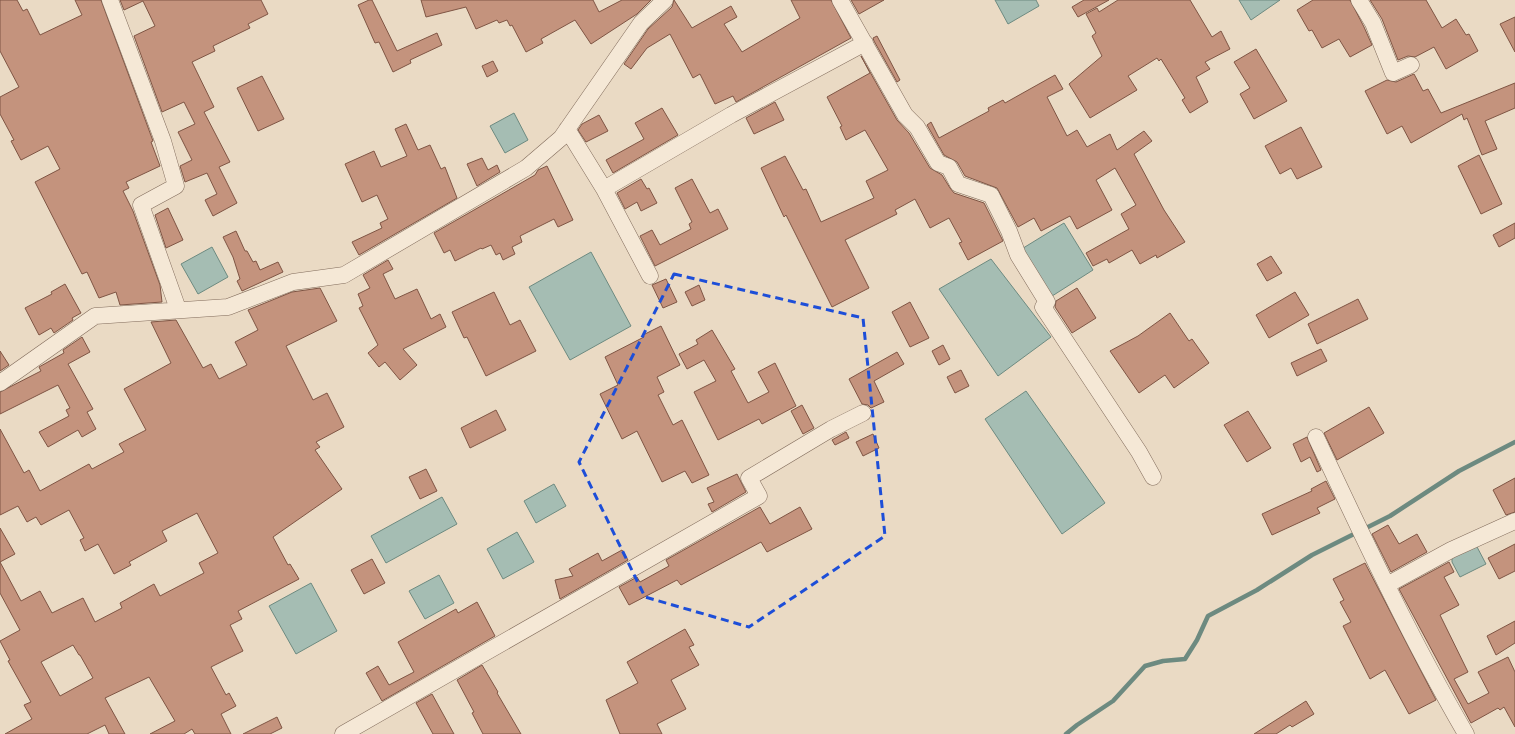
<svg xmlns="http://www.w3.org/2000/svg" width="1515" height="734" viewBox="0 0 1515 734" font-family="'Zilla Slab',serif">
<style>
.water{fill:#a5bdb3;stroke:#6d8a80}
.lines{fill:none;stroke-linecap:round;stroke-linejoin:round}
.stream{stroke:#6d8a80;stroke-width:4.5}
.building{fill:#c4937d;stroke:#7f5544;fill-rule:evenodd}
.street-casing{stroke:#826c5c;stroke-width:17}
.street{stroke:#f5e8d6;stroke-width:16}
.marked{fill:none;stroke:#1d4ed8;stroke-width:3;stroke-dasharray:8 5;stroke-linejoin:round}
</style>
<rect width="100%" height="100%" fill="#eadac4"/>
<!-- water -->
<path class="water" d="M995 0H1036L1039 6 1008 24Z
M1239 0H1280L1251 20Z
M514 113 528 140 505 153 490 126Z
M1064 223 1093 270 1049 298 1020 250Z
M212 247 228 277 198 294 181 264Z
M591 252 631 326 570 360 529 287Z
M991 259 1051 337 998 376 939 289Z
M1026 391 1105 503 1062 534 985 419Z
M554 484 566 506 536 523 524 501Z
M442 497 457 524 386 563 371 536Z
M517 532 534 562 503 579 487 549Z
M1476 545 1486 564 1460 577 1452 562V557Z
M439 575 454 603 425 619 409 591Z
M311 583 337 631 296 654 269 606Z"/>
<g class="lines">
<!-- stream -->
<path class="stream" d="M1066 734 1077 725 1113 701 1145 666 1163 661 1185 659 1197 640 1208 616 1257 590 1312 555 1390 516 1459 471 1515 442"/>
</g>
<!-- building -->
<path class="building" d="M0 0H17L23 11 27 9 40 35 82 15 75 0H101L153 141 151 142 160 166 126 182 129 188 123 191 133 211 160 285 162 302 120 305 116 292 99 298 87 272 82 274 35 182 60 169 48 146 21 160 11 141 14 140 0 114V97L19 87 0 51Z
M120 0H261L268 14 248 24 250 28 213 46 215 51 192 62 214 107 204 112 230 162 219 167 237 203 213 216 205 200 217 194 207 173 185 182 180 166 192 160 178 132 195 124 184 102 162 112 134 36 155 26 143 1 124 10Z
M369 0H372L397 51 437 33 442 45 410 60 411 63 393 72 379 42 375 43 358 5Z
M421 0H593L599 12 622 0H651L637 14 591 44 575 20 541 39 543 43 526 52 512 25 510 26 507 20 499 23 497 20 476 29 466 7 426 17Z
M674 0 692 28 731 6 737 17 724 24 742 52 800 18 791 0H831L851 38 736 102 733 96 715 104 700 74 693 78 670 34 647 48 631 69 624 64 648 29 672 7Z
M851 0H884L859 14Z
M1084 0H1109L1078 17 1072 7Z
M1118 0H1190L1212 37 1221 31 1230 49 1205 62 1210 69 1196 77 1208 102 1190 113 1182 100 1185 98 1161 59 1159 61 1157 58 1128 76 1137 90 1090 118 1069 84 1102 56 1092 36 1096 33 1086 14 1097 8 1099 12Z
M1313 0H1350L1364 27 1372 45 1350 57 1339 39 1322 48 1312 30 1309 31 1297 10Z
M1370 0H1426L1442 28 1456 19 1466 35 1469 34 1478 51 1446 69 1434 47 1415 57 1408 56 1398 60 1382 19Z
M1515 17V52L1500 24Z
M877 36 900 80 897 82 874 41 873 38Z
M1256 49 1287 101 1254 119 1240 94 1250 88 1234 62Z
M861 56 897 120 909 133 930 168 942 175 950 188 954 193 984 203 1003 241 968 260 959 243 962 242 949 218 930 228 915 199 895 210 897 214 845 240 869 288 832 307 786 215 784 217 761 168 785 156 803 190 806 189 821 222 874 198 866 181 888 170 865 130 846 140 840 127 842 126 827 97 870 73Z
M493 61 498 71 487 77 482 66Z
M1414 74 1423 91 1428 89 1441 113 1515 83V108L1485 121 1497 149 1482 155 1467 118 1464 120 1462 114 1411 143 1402 126 1387 134 1365 91 1387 80 1396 82Z
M1055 75 1063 89 1047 97 1067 136 1077 130 1087 147 1110 134 1117 150 1144 131 1152 141 1134 154 1164 210 1185 242 1157 258 1156 255 1140 264 1132 250 1109 263 1107 259 1093 266 1086 253 1129 229 1121 214 1136 205 1115 168 1096 180 1112 210 1077 229 1070 216 1041 231 1034 218 1018 227 997 188 965 176 957 162 944 155 927 125 931 122 939 138 989 111 988 108 1003 100 1005 103Z
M262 76 284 119 258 131 237 88Z
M775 102 784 120 754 134 746 118Z
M662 108 678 135 613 173 606 160 644 139 635 123Z
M599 115 608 131 586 142 578 130 582 124Z
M406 124 418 150 430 145 441 169 445 167 457 198 359 255 352 242 382 228 380 223 388 219 377 195 362 202 345 164 374 151 381 167 407 156 395 129Z
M1301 127 1322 167 1297 179 1291 168 1280 174 1265 146Z
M1479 155 1502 204 1481 214 1458 166Z
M482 158 488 170 497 165 500 172 477 186 467 164Z
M547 166 573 220 558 227 554 219 520 236 522 242 512 247 515 254 503 260 500 253 496 255 491 245 482 249 481 248 455 261 450 250 444 253 434 233 535 175 538 170Z
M641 179 647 189 649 188 657 203 641 211 637 202 625 209 617 193Z
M692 179 710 213 718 209 728 229 655 266 640 236 652 230 660 245 691 229 689 224 692 222 675 188Z
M168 208 183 240 166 248 155 215Z
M1515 223V238L1499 247 1493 235Z
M236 231 245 251H247L253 262 256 261 260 270 278 262 283 272 242 291 237 281 240 279 233 257 223 237Z
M1271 256 1282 273 1267 281 1257 264Z
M388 260 393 269 383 274 395 299 417 289 431 319 440 314 446 327 403 349 417 365 400 380 385 362 379 367 368 353 378 345 359 308 363 306 358 294 370 288 363 275Z
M666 279 677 302 663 308 652 285Z
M65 284 81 313 72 318 73 320 54 333 51 328 39 335 25 308 52 294 51 292Z
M699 285 705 300 692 306 685 292Z
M320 288 337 321 286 346 313 400 327 393 344 427 316 442 320 447 315 450 342 489 273 537 288 565 290 564 299 579 238 611 242 619 230 625 243 651 211 667 226 695 229 693 236 706 221 714 231 734H195L192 729 184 734H150L175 721 149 677 105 698 125 734H109L105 725 87 734H5L32 719 24 705 31 702 8 661 10 660 0 641 20 630 0 593V528L15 554 0 562 21 601 40 591 52 613 83 598 95 622 122 608 120 603 154 584 160 596 204 573 199 563 218 553 197 513 162 531 167 541 129 562 131 565 114 574 98 544 85 551 80 540 84 538 69 510 41 525 36 517 27 522 18 506 0 515V429L24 473 29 470 40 491 89 464 92 469 124 452 119 444 146 430 124 389 171 363 151 322 176 320 203 368 211 364 219 379 247 365 235 342 258 330 248 310 292 292ZM73 645 79 655H80L93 678 60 696 41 662Z
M1077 288 1096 318 1072 333 1055 307 1056 301Z
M494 292 510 325 520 320 536 351 486 376 467 337 464 338 452 312Z
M1295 292 1309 315 1269 338 1256 315Z
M1358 299 1368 319 1317 344 1308 324Z
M910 302 929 338 910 347 892 312Z
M1170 313 1189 341 1192 339 1209 363 1174 388 1165 375 1139 393 1110 351 1138 336Z
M661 326 680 365 657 377 664 392 658 395 673 425 682 420 709 475 692 483 685 471 662 482 637 431 622 439 600 394 618 385 605 357 644 337 643 335Z
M712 330 735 369 731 371 748 403 769 392 758 372 775 363 796 406 762 424 759 419 718 440 694 392 716 381 704 360 687 369 679 354 698 344 696 340Z
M82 337 90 352 68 364 93 409 87 412 96 429 82 437 78 430 48 447 39 432 69 416 66 410 70 408 58 385 0 414V392L41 371 39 367 64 353 63 350Z
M943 345 950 359 939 365 932 351Z
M1321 349 1327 361 1297 376 1291 363Z
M0 351 9 365 0 371Z
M897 352 904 364 874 381 884 402 871 408 868 405 862 404 849 379Z
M961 370 969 386 955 393 947 377Z
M802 405 814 428 803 434 791 411Z
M1369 407 1384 433 1337 460 1324 433Z
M496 410 506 430 470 448 461 428Z
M1248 411 1271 448 1247 462 1224 425Z
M846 432 849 438 835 445 832 440Z
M873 434 879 448 863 456 856 442Z
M1307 437 1321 470 1317 472 1310 457 1301 462 1293 444Z
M426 469 437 491 420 499 409 477Z
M737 474 746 492 712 512 708 504 714 502 707 488Z
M1515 478V512L1506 515 1493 490Z
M1326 481 1335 499 1317 508 1320 513 1272 535 1262 514 1312 491 1311 489Z
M760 507 770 524 800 507 812 529 767 552 761 542 681 585 677 580 629 605 619 587 637 577 640 582 669 566 666 560Z
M1388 525 1399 544 1417 534 1427 552 1391 572 1372 534Z
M1515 544V571L1499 579 1488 558Z
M622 550 628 560 560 599 555 580 573 576 569 569 598 553 602 561Z
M372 559 385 583 364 594 351 570Z
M1449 562 1454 572 1444 577 1459 605 1440 615 1468 672 1454 679 1468 704 1489 693 1478 672 1508 657 1515 672V727L1504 707 1500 710 1498 708 1471 723 1399 589Z
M1365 563 1436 700 1409 714 1385 670 1370 679 1343 626 1351 622 1340 602 1344 600 1333 579Z
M477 602 495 636 382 701 366 673 378 666 389 685 414 672 398 642 456 609 458 613Z
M1515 621V643L1496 655 1487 636Z
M685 629 694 645 689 647 699 665 671 680 686 709 657 724 662 734H620L606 700 638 683 627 662Z
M482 665 498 692 497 693 521 734H483L472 713 474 712 457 680Z
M432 694 454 734H433L416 703Z
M1306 701 1314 714 1292 727 1290 725 1276 734H1254Z
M277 717 282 728 270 734H243Z"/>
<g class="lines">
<!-- street casing -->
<g class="street-casing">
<path id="street" d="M110 0 163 141 176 186 141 205 178 309
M840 0 905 115 917 127 938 163 949 167 958 184 991 195 1009 231 1018 255 1047 302 1043 307 1139 452 1153 477
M1359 0 1373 23 1393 73 1411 65
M567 129 604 189 650 276
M604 189 731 115 865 43
M0 383 95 316 228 307 293 282 344 275 526 168 561 138 641 23 665 0
M1316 437C1363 537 1410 638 1466 734
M1387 585 1451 550 1515 521
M343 734 759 496 749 478 831 429 863 413"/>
</g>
<!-- street -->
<use href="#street" class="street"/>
</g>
<!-- marked area -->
<path class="marked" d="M674 274 863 318 885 536 749 627 645 597 579 462Z"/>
</svg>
